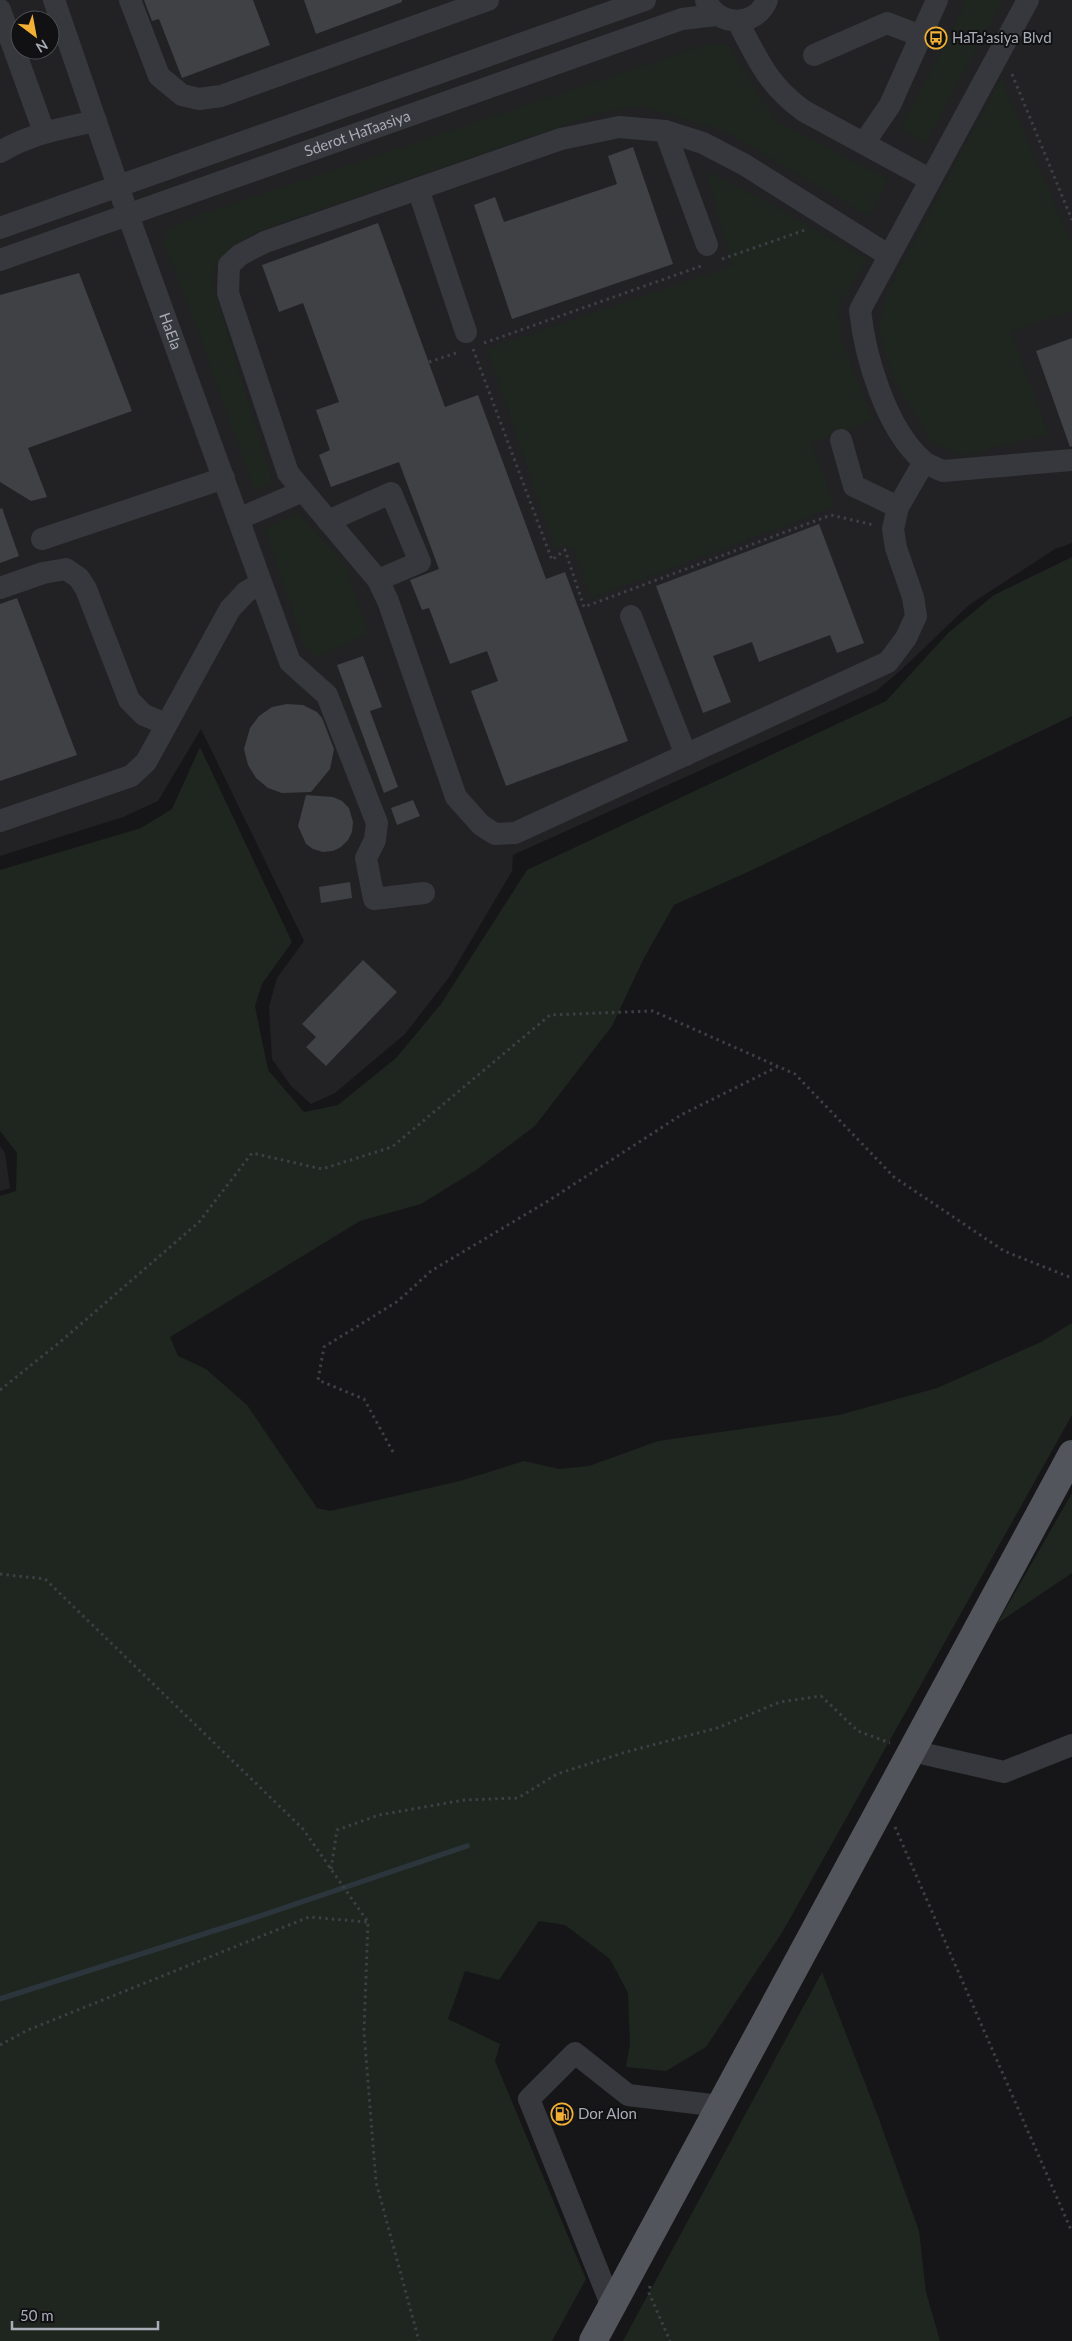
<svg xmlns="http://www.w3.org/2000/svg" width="1072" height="2341" viewBox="0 0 1072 2341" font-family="Lato,sans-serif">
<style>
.built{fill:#222225;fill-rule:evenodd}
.green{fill:#1e261f}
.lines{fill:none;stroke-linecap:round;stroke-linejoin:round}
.stream{stroke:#2c353c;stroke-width:5.5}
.building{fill:#404145}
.path{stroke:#3d3f44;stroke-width:3;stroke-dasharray:2.5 4;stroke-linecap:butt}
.minor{stroke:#37383d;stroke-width:22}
.major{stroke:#53555c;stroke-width:28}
.labels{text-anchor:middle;stroke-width:4;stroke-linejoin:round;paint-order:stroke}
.poi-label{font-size:15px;fill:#a8adb8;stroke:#111113;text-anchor:start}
.street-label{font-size:15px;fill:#a8adb8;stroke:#111113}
</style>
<rect width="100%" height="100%" fill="#161618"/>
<!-- built -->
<path class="built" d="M0 0H1072V543L1055 549 969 605 900 671 876 691 513 855 512 871 450 976 405 1034 335 1093 311 1104 291 1086 272 1059 269 1007 277 978 304 941 201 729 158 801 123 817 0 856ZM20 20H50V50H20Z
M0 1146 5 1153 10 1188 0 1191Z"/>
<!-- green -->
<path class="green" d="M966 0H1003L925 144 900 128 948 40Z
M707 44 727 45 776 121 889 180 868 216 725 131 639 106 600 113 258 231C235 245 222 252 211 277L272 481 255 492 183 290 164 246 167 229 200 215Z
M1001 78 1072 244V311L1011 332 1049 435 962 455 932 443 893 377 879 330 887 293Z
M706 171 771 204 868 260 839 305 840 337 873 420 812 443 835 507 591 598 572 546 555 548 487 349 732 266Z
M298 513 345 564 368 634 316 658 304 645 265 529Z
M1072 557V716L750 871 674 905 644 958 612 1026 535 1126 476 1170 421 1204 360 1221 170 1337 178 1356 206 1369 247 1405 317 1508 330 1511 460 1481 524 1461 559 1469 589 1466 658 1441 839 1415 937 1388 1041 1342 1072 1323V1415L783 1931 706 2047 666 2071 626 2067 630 2044 628 1993 610 1959 565 1925 539 1921 499 1980 465 1971 448 2019 500 2044 495 2061 586 2279 552 2341H0V1196L16 1191 17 1153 0 1131V870L141 828 172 809 200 747 292 942 262 984 255 1006 268 1070 304 1112 338 1105 396 1058 441 1004 527 870 886 701 948 633 994 595Z
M1072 1493V1573L998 1623V1622Z
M822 1972 879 2119 919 2231 926 2292 940 2341H623Z"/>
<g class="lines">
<!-- stream -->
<path class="stream" d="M0 1999 257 1917 467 1846"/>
</g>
<!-- building -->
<path class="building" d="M144 0H253L270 45 182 78 159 19 152 21Z
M304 0H402V2L316 34Z
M633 147 673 264 512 319 474 205 495 197 504 222 617 184 608 156Z
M378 223 445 407 478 395 546 579 565 572 628 741 506 786 471 691 498 681 487 651 450 664 429 608 422 610 410 580 439 569 399 462 331 487 319 455 330 450 316 410 339 402 303 303 279 312 262 265Z
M79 273 132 411 28 448 47 497 31 501 0 482V295Z
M1072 338V446L1070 447 1036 351Z
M2 508 19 556 0 563V509Z
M819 524 864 643 837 653 830 635 759 662 752 642 713 656 731 702 703 713 656 586Z
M17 598 77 755 0 781V604Z
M363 656 382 707 370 711 398 787 384 793 337 665Z
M287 704 303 705 317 712 322 718 334 749 330 769 311 792 282 793 268 788 256 778 248 765 244 749 250 728 259 716 272 707Z
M306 795 333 797 342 801 349 808 353 822 352 832 348 840 341 847 333 851 323 852 313 849 306 844 298 826Z
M413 800 420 816 397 825 391 808Z
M350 882 352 898 321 903 319 887Z
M363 960 397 992 326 1066 306 1047 316 1037 302 1024Z"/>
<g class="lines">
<!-- path -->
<path class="path" d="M1012 74 1072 220
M722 259 808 229
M484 343 704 265
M473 349 552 560 565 550 584 607 831 515 874 525
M429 362 459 352
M0 1390 60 1342 199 1222 252 1153 322 1169 392 1147 550 1015 653 1011 795 1074 894 1177 1004 1251 1072 1278
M393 1452 364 1399 318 1380 324 1347 398 1301 431 1271 548 1201 681 1115 777 1067
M0 1574 45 1579 303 1829 368 1922 364 2032 376 2182 419 2341
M895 1827 1072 2232
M331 1869 337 1830 379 1815 464 1800 518 1798 557 1774 626 1752 717 1728 780 1702 821 1696 858 1731 890 1743
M0 2045 28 2030 309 1917 367 1922
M650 2286 649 2293 670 2341"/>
<!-- minor -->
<g class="minor">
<path id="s1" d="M54 0 128 215 290 662 327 695 377 823 375 840 366 858 374 899 424 893"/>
<path d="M130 0 159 76 182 95 199 99 221 96 488 0"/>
<path d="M706 0C717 27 756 28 767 0"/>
<path d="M1028 0 860 310C865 357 886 428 922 460 927 465 936 468 943 471L1072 460"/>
<path d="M0 10 44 132"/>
<path d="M738 22C758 60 768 85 804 111L929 179"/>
<path d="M814 55 887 23 921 36"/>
<path d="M665 131 707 245"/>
<path d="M864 143 890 105 937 0"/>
<path d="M0 152C30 134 62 128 96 121"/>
<path d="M418 189 466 332"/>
<path d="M0 228 645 0"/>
<path d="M888 255 745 165 703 143 665 131 619 127 561 139 265 242 240 255 229 265 228 293 288 473 378 580 388 601 456 797 481 825 495 834 515 833 888 662 906 638 916 616 913 597 896 548 893 529 898 507 924 462"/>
<path id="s2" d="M0 260 682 19 716 15"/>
<path d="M841 440 854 486 898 507"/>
<path d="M238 519 303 491"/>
<path d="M328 521 391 493 420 562 378 580"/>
<path d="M42 539 224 478"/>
<path d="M0 588 43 573 66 569 79 578 86 589 129 700 144 715 166 724"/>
<path d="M631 616 686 755"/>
<path d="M0 821 131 776 146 762 230 609 246 592 261 583"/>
<path d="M912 1751 1004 1772 1072 1745"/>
<path d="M611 2304 529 2099 575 2053 628 2095 720 2106"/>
</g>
<!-- major -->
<path class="major" d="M593 2341 1072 1454"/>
</g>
<!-- icons -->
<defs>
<g id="bus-ring" transform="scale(1.125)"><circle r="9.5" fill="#111113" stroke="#f2b134" stroke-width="1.5"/><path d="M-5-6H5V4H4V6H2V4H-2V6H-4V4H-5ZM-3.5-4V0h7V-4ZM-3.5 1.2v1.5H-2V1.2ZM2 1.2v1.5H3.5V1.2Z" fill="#f2b134"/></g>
<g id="fuel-ring" transform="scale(1.125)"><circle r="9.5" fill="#111113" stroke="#f2b134" stroke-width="1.5"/><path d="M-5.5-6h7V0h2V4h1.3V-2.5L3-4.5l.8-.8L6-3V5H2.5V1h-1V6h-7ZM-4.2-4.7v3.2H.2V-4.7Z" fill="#f2b134"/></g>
</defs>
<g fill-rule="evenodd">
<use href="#bus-ring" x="936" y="38"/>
<use href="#fuel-ring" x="562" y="2114"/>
</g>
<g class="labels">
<!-- poi labels -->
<g class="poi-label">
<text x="952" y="43">HaTa'asiya Blvd</text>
<text x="578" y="2119">Dor Alon</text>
</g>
<!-- street labels -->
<g class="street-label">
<text dy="5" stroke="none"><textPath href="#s2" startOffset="379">Sderot HaTaasiya</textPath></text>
<text dy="5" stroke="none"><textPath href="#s1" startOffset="351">HaEla</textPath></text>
</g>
</g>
<!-- north arrow -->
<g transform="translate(35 35) rotate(148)"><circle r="24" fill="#111113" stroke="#4d4f55"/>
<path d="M0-4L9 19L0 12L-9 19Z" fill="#f2b134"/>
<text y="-8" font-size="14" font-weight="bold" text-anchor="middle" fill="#a8adb8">N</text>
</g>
<!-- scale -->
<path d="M12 2321v8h146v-8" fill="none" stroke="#a8adb8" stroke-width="2.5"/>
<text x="20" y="2321" font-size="15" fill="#a8adb8" stroke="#111113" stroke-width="4" paint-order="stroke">50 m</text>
</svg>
